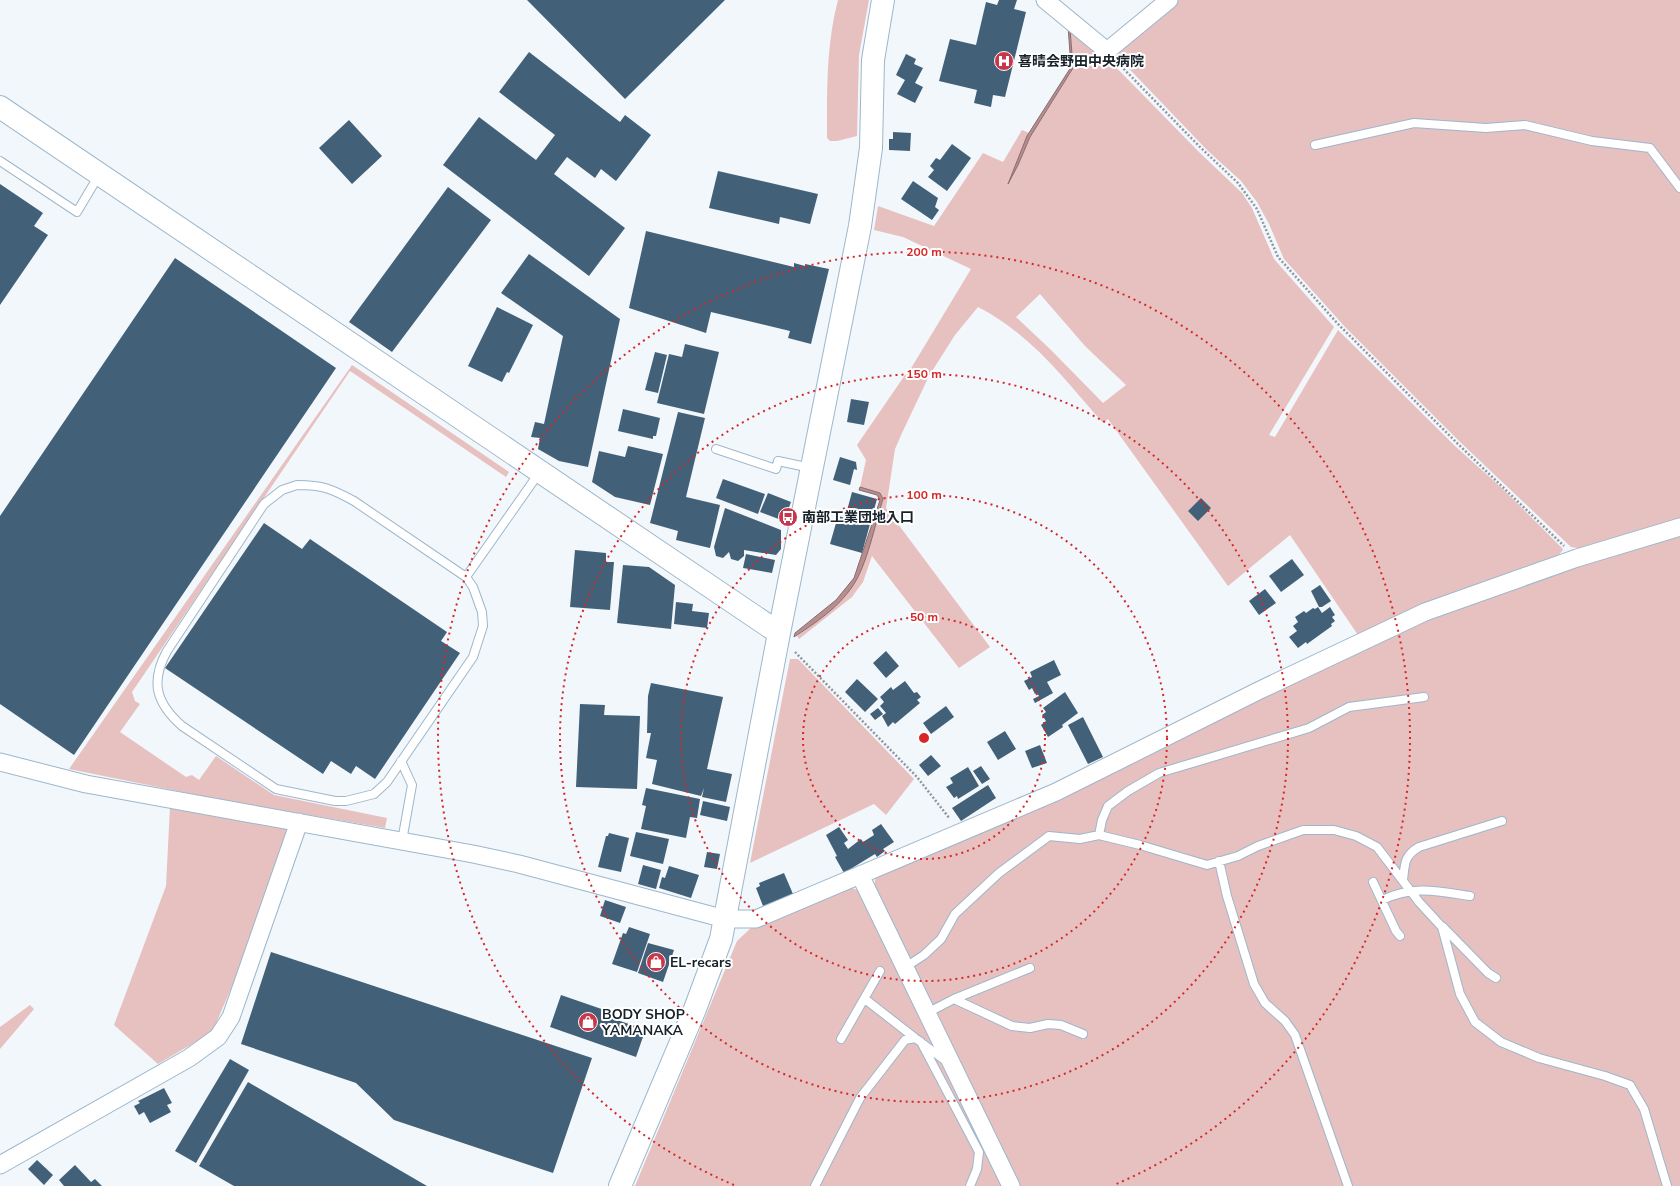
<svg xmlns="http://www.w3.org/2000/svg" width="1680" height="1186" viewBox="0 0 1680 1186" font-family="'Nunito Sans','Noto Sans JP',sans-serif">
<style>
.green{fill:#e7c0c0;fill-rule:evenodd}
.water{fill:#b88d8e;stroke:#876d70}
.building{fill:#426178}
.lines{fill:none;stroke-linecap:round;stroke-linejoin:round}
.lane-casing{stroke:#9cb7cc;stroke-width:10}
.street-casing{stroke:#9cb7cc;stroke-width:19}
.secondary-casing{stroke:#9cb7cc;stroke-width:24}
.path{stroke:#90979e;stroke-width:2.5;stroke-dasharray:2 2;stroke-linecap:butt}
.lane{stroke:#fff;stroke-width:8}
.street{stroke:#fff;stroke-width:17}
.secondary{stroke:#fff;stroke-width:22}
.ring{fill:none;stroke:#d62828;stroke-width:2;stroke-dasharray:2 4}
.labels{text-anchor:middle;stroke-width:4;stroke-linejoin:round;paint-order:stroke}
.poi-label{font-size:14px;font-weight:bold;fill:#162129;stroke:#fff;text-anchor:start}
.centre{fill:#d62828;stroke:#fff;stroke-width:2}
.ring-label{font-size:12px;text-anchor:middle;font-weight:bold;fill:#d62828;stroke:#fff;stroke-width:4;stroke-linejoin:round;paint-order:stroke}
</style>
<rect width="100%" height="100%" fill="#f2f7fc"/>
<!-- green -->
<path class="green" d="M838 0H869L859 55 857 136 837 141H830L827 138C827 92 826 45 838 0Z
M1176 0H1680V519L1583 549 1571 547 1459 441 1345 327 1284 259 1269 224 1257 202 1241 181 1207 150 1115 54Z
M1070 28 1100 51 1199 152 1242 193 1252 208 1274 259 1334 327 1269 435 1275 437 1338 330 1455 446 1504 490 1562 548 1563 550 1555 559 1358 635 1290 535 1228 586 1108 419 1103 423C1065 380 1031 334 978 307L955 335 929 376 902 433 895 449 886 508 990 647 959 668 872 556 863 582 852 597 799 639 797 636C812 624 829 613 843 599 864 577 873 529 883 499L880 493 860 487 866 460 857 445 905 375H907L971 269 903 237 874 230 878 206 934 226 983 153 1003 162 1022 130 1029 133 1008 183 1018 165 1030 137 1073 68ZM1040 294 1085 346 1126 385 1103 403 1051 350 1016 317Z
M352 365 509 472 506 477 350 371 132 692 135 701 140 704 120 732 186 777 192 775 199 780 216 756 274 795 387 818 385 828 217 799 69 769Z
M1680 533V1186H1017L874 886 876 875 1371 643 1455 608 1592 560Z
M790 659H798L914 779 886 815 874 804 750 863Z
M170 806 285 827 287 830 251 942 214 1028 209 1034 158 1064 114 1025 166 886Z
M848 886 859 891 1004 1186H635L737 941 753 926Z
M30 1005 34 1009 0 1049V1027Z"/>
<!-- water -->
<path class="water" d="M1068 26 1070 28 1073 68 1030 137 1018 165 1008 184 1027 136 1071 67Z
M860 487 880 493 883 499C875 524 867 566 852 587 839 607 814 624 794 637L795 633 836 600 854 578 880 500 877 495 859 490Z"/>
<!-- building -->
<path class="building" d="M527 0H725L625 99Z
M999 0H1017L1014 9 1026 12 1005 97 993 95 991 107 974 103 977 90 939 81 950 39 976 45 986 2 997 5Z
M529 52 620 122 625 115 651 135 616 181 601 169 595 178 567 157 554 174 625 228 589 276 443 165 479 117 536 160 555 135 499 92Z
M906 54 916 59 914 64 923 68 915 83 923 87 915 103 897 94 905 80 896 75Z
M349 120 382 156 352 184 319 148Z
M893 132 911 133 910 151 889 150V139H893Z
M952 144 971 158 947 191 928 177 934 170 930 166 936 158 940 160Z
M718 171 818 194 810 224 780 217 779 224 709 208Z
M913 181 938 198 935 207 939 210 932 220 901 199Z
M0 184 43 213 34 226 48 235 0 305Z
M448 187 491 220 392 352 349 322Z
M646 231 794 267V263L805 266V264L829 269 811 344 788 338 790 331 711 312 706 333 629 308Z
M529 254 620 319 588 467 559 461 538 449 540 438 531 437 535 422 544 424 563 336 501 293Z
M175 258 336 368 74 755 0 704V516Z
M497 307 533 325 509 373 507 372 502 382 468 366Z
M685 344 719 352 704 414 657 403 669 354 682 357Z
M655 352 667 355 658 393 645 390Z
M851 399 869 402 864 425 847 422Z
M623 409 660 418 656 436H653V439L618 431Z
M678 412 705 418 686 497 720 505 710 548 676 540 678 531 650 523Z
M628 446 663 454 650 505 615 497 592 482 599 451 625 457Z
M840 457 856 462 857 470 854 469 850 485 833 480Z
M723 479 765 494 758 514 716 498Z
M852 492 877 499 862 553 830 544 838 516 845 518Z
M768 493 791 502 784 521 760 512Z
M1201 498 1211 508 1198 521 1188 511Z
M725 508 781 530V549L776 555 744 550V556L738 561 731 559 729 552 723 558 716 556 714 547Z
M264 523 302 549 310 539 447 632 441 641 460 653 375 779 356 766 351 774 331 761 323 774 165 668Z
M575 550 606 553V562H614L610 610 570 607Z
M746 554 775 560 772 573 743 568Z
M1292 559 1304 575 1281 592 1269 576Z
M623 565 649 567 675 585 671 629 617 623Z
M1320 585 1331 601 1322 607H1319L1311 591Z
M1265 589 1276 603 1259 615 1249 601Z
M676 602 693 604 692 611 709 613 707 628 674 624Z
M1318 607 1322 613 1330 607 1335 615 1332 617 1335 621 1331 624 1332 626 1307 644 1306 642 1298 648 1289 637 1297 631 1293 626 1298 622 1295 617 1304 611 1306 613 1313 608 1315 609Z
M886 651 899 666 886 678 873 663Z
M1054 660 1061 675 1047 682 1053 693 1035 703 1033 699 1039 696 1037 693 1035 694 1032 688 1029 690 1024 681 1032 677 1030 672Z
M857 679 878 699 865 712 845 692Z
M905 681 914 693 917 692 921 697 917 700 920 703 895 724 893 722 888 727 882 716 886 713 880 706 884 702 880 697 891 687 893 690Z
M651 683 723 697 707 769 732 774 726 802 702 797 704 788 701 796 652 784 657 760 646 758 651 733H647L648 696Z
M1065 692 1078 713 1062 725 1063 727 1048 737 1041 725 1046 721 1042 715 1046 712 1043 708Z
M580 704 605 705 604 715 640 716 637 789 576 787Z
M946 706 954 717 931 734 923 723Z
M878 708 883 714 875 720 870 714Z
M1083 717 1103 757 1088 764 1068 725Z
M1005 731 1016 749 998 760 987 742Z
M1040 745 1047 763 1032 768 1025 751Z
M931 755 941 766 928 776 919 765Z
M981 766 990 779 982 784 973 771Z
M968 767 979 786 958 799 957 796 954 798 946 787 953 783 950 778Z
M988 785 996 798 961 821 952 808Z
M646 788 700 799 697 818 690 817 686 838 641 829 646 806 642 805Z
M703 801 730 807 727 821 700 815Z
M881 824 894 842 883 849 885 851 877 857 875 854 844 873 835 857 837 856 826 835 839 827 848 840 844 843 848 849 861 839 863 842 874 835 872 830Z
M636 832 669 839 663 864 630 856Z
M609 833 629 838 621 872 598 867 606 836H608Z
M707 852 720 854 717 869 704 867Z
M643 865 661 870 656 889 638 884Z
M669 866 699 875 691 898 659 888 662 877 665 878Z
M784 873 793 894 763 906 756 888 760 886 759 883Z
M605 900 626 907 620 923 600 916Z
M629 927 650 934 637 972 612 964 623 933 626 934Z
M648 943 674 950 663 982 638 973Z
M271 952 592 1058 553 1173 394 1120 356 1083 241 1044Z
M561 995 616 1014 614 1019 635 1026 634 1030 644 1034 636 1057 550 1027Z
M230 1059 249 1070 196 1163 175 1151Z
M248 1082 427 1186H234L199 1166Z
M164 1088 172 1103 167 1105 171 1112 150 1123 144 1112 139 1115 134 1106 140 1103 138 1101Z
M37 1160 53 1175 44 1185 28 1169Z
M75 1165 91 1182 95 1179 102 1186H64L59 1180Z"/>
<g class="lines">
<!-- lane casing -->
<g class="lane-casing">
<path id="lane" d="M1315 145 1414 123 1486 128 1525 125 1592 141 1650 148 1680 188
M0 161 77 212 99 175
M716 449 776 469 778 461 811 468
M297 485C323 485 332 489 354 501L466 577 473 587 482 612 483 626 473 657 387 782 374 794 346 801H335L276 789 182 726C156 703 150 682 167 651L264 504 282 490Z
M466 577 539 473
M401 761 412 785 402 841
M1099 835 1102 820 1108 806 1128 791 1159 773 1309 728 1349 707 1424 697
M1219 861 1227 896 1254 984 1265 1003 1285 1021 1295 1035 1348 1186
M1403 880C1405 863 1404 856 1419 847L1502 821
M1373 882 1396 931 1400 936
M1382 900C1414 885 1437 891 1470 896
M1443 927 1488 973 1496 978
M904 968 924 955 941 939 955 914 999 873 1049 836 1080 839 1099 835 1140 845 1207 865 1238 856 1258 846 1303 830H1334L1356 836 1377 847 1419 902 1442 927 1460 994 1475 1022 1501 1042 1539 1058 1605 1076 1630 1085 1644 1109 1667 1186
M865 999 915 1038
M954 999 1030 968
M927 1013 954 999 1012 1026 1030 1028 1048 1024 1061 1025 1083 1034
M841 1039 880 971
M923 1044 946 1061
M815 1186 860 1098 905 1040 915 1038 921 1042 979 1152 977 1169 970 1186"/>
</g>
<!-- street casing -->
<g class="street-casing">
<path id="street" d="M1045 0 1107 51 1169 0
M0 762 86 784 473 854 519 864 725 919H756L1056 792 1260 690 1425 612 1577 558 1680 527
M860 875 1011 1186
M0 1165 189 1058 218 1037 231 1017 299 822"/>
</g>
<!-- secondary casing -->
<g class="secondary-casing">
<path id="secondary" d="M0 107 779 633
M620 1186 695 1009 721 939 779 633 860 226 871 148 873 60 883 0"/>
</g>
<!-- path -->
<path class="path" d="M1118 63 1200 147 1238 183 1257 209 1278 257 1338 324 1458 444 1564 546
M795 652 917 777 950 819"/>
<!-- lane -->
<use href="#lane" class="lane"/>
<!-- street -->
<use href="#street" class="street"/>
<!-- secondary -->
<use href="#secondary" class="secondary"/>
</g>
<!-- distance rings -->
<g class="ring">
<circle cx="924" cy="738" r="121"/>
<circle cx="924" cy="738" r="243"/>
<circle cx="924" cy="738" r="364"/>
<path d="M734 1185A486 486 0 1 1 1114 1185"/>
</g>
<!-- icons -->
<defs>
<g id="hospital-disc" transform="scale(1)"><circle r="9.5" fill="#c7374b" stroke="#fff"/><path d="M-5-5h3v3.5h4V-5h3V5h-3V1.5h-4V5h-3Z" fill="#fff"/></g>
<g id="bus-disc" transform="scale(1)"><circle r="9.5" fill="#c7374b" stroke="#fff"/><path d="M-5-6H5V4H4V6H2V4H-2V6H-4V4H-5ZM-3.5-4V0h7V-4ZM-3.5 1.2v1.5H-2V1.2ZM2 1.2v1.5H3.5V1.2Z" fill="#fff"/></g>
<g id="shop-disc" transform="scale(1)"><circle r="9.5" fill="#c7374b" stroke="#fff"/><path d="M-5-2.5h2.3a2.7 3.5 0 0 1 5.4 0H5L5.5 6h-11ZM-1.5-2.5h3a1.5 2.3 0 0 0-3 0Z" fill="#fff"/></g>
</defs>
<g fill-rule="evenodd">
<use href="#hospital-disc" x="1004" y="61"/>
<use href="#bus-disc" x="788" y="517"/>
<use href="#shop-disc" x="656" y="962"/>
<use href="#shop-disc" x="588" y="1022"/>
</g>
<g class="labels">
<!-- poi labels -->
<g class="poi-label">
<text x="1018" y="66">喜晴会野田中央病院</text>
<text x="802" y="522">南部工業団地入口</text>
<text x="670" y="967">EL-recars</text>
<text x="602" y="1019">BODY SHOP<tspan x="602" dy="16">YAMANAKA</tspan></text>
</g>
</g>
<circle cx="924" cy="738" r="6" class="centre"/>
<g class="ring-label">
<text x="924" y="256">200 m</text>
<text x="924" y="378">150 m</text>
<text x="924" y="499">100 m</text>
<text x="924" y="621">50 m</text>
</g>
</svg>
